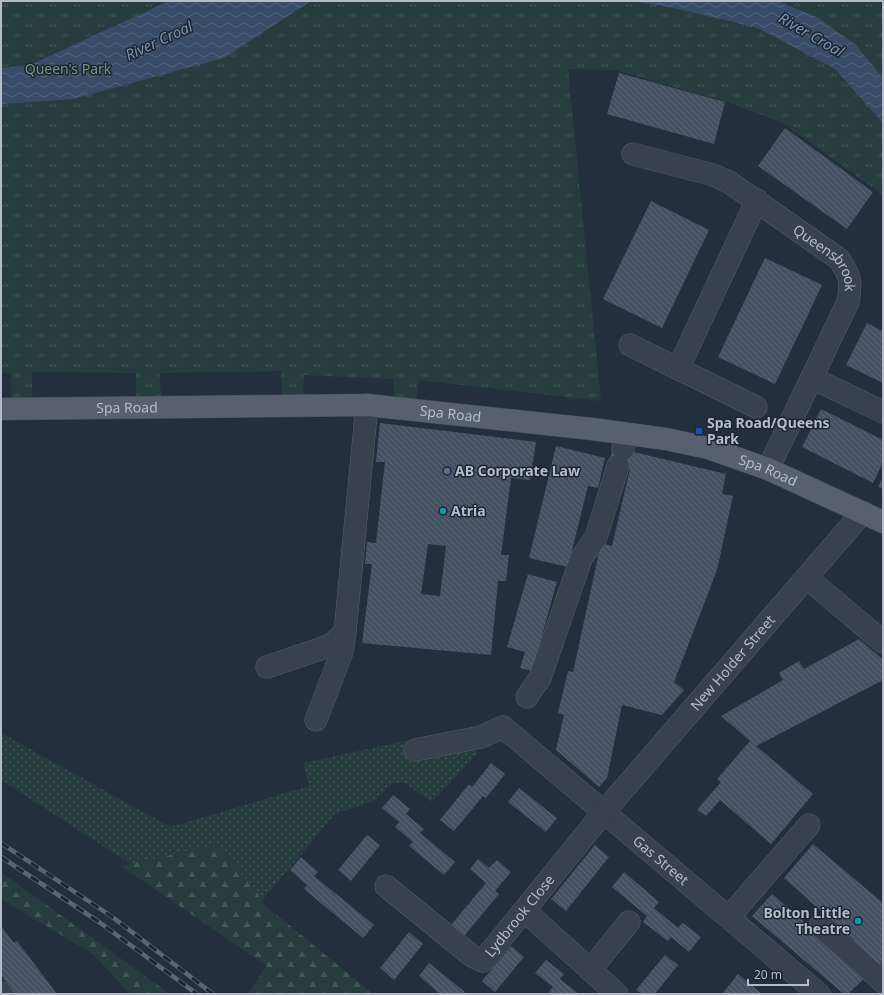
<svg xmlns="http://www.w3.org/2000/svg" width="884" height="995" viewBox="0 0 884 995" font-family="'Noto Sans',sans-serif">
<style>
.grass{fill:url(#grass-dots)}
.forest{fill:url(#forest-firs)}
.park{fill:url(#park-tufts)}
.water{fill:url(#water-waves)}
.building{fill:url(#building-back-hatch);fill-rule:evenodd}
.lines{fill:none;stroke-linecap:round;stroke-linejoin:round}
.minor-casing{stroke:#565f6c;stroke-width:23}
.major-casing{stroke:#414a57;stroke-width:23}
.minor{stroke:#38414e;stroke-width:22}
.major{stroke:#56606e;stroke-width:22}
.rail-casing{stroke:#5a6575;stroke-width:4.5}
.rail{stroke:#1d2633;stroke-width:3;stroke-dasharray:9;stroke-linecap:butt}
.transit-dot{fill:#1a4fb4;stroke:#1d2633;stroke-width:1.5}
.service-dot{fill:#5c6f8a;stroke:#1d2633;stroke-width:1.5}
.culture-dot{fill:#0f9aa8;stroke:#1d2633;stroke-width:1.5}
.labels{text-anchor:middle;stroke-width:3;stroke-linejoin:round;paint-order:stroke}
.park-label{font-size:14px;fill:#6b9a76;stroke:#1d2633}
.street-label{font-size:14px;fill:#b4bcc9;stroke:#1d2633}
.poi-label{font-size:14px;font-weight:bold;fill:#b4bcc9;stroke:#1d2633;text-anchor:start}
.water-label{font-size:15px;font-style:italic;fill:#7c92b1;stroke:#1d2633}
</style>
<defs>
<pattern id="grass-dots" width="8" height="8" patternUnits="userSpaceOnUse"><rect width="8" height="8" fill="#263c3f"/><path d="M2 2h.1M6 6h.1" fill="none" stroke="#435659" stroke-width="1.8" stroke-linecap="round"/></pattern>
<pattern id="forest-firs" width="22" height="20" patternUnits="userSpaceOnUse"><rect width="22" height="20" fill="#263c3f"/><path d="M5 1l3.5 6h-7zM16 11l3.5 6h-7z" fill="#435659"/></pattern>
<pattern id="park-tufts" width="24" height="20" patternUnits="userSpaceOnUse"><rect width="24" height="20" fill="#263c3f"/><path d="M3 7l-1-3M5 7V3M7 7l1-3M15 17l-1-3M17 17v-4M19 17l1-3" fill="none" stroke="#435659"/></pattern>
<pattern id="water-waves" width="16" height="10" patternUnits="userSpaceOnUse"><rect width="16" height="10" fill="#394c67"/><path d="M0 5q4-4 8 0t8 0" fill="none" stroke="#53647b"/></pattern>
<pattern id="building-back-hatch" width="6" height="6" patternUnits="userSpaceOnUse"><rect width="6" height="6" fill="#455162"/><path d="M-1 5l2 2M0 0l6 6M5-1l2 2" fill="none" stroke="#5d6877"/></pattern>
</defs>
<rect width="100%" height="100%" fill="#242f3e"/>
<!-- grass -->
<path class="grass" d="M1 733 170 827 309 786 303 763 405 741 411 758 473 747 478 753 432 802 403 782 392 784 376 800 335 814 261 902 258 893 217 845 131 864 1 780Z"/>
<!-- forest -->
<path class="forest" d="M217 845 258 893 261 902 373 994H247L267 966 121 866Z
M1 872 170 994H130L93 954 1 899Z"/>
<!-- park -->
<path class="park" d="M1 1H883V195L783 123 730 103 615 70 568 69 601 401 418 380 416 410 395 408 393 379 304 375 302 406H282L281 371 160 373 161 402 136 401V373L32 372V408H11V373H1Z"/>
<!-- water -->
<path class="water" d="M169 1H311L224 58 73 99 1 104V68L30 65Z
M632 1H777L817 17 856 45 883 78V123L835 69 758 28 674 8Z"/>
<!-- building -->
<path class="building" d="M619 73 725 102 714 144 607 114Z
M785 128 873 192 847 229 758 166Z
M651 201 709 230 662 328 603 299Z
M765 258 822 285 775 384 718 357Z
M867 323 883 331V383L846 365Z
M821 409 883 440V462L873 483 802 447Z
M380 423 536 442 530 480 511 478 501 555H509L506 581H498L491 655 362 643 372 564H365L367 542 376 543 385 462H376ZM428 544 446 546 440 596 421 594Z
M556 446 605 458 598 488 588 486 568 567 529 558Z
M613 447 726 474 722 494 733 496 717 570 674 682 684 690 662 715 622 705 607 778 599 787 556 750 564 715 558 713 568 671 573 672 601 543 612 546 630 469 609 464Z
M883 477V489L878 487Z
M528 574 557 582 532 671 520 668 525 652 507 647Z
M859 639 883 660V680L756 746 813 794 771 844 720 800 706 816 697 810 721 782 717 779 750 741 721 716 783 680 779 673 799 661 804 669Z
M491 763 505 774 486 798 483 796 454 831 440 820 469 784 472 787Z
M519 788 557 818 546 832 508 802Z
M393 795 410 809 406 814 424 829 420 833 455 862 444 875 409 846 413 842 395 827 399 822 382 808Z
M367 835 380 845 351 881 338 870Z
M813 844 883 903V962L875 969 849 946 854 940 784 878Z
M595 845 609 857 566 911 551 899Z
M301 857 318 872 314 876 374 925 363 938 304 889 307 885 290 870Z
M478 859 489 868 497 860 511 872 495 891 499 894 464 936 451 925 486 883 470 869Z
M624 872 659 902 654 908 678 928 683 923 701 937 689 952 671 937 668 941 643 922 647 916 612 887Z
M772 894 867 976 848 994H844L752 916Z
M1 926 14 943 17 941 57 994H15L1 975Z
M409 932 423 944 394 980 380 968Z
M511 946 524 957 495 992 482 981Z
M665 955 678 965 655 994H642L636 990Z
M546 960 564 974 560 979 579 994H552L549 992 553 987 535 973Z
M429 963 465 992 463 994H440L419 976Z
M738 974 762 994H722Z"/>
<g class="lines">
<!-- minor casing -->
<g class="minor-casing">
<g id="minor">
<path id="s1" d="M633 154 713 175 729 182 839 259C850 275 852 283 848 302L768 469"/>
<path d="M630 345 756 407"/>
<path d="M678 369 757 200"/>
<path d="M812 378 883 412"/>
<path d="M623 449 625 434"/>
<path d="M807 578 883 642"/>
<path d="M267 667 323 648 334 643 345 632"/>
<path d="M527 697 540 678 581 559 596 537 618 466"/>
<path d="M316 720 342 652 345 632 367 405"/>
<path id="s2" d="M415 750 481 737 503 727 819 994"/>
<path id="s3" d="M386 886 472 956 483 961 603 813 863 512"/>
<path d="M525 911 617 994"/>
<path d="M729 917 809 825"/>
<path d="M820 926 883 982"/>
<path d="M590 970 629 922"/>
<path d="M1 993 2 994"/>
</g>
</g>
<!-- major casing -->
<g class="major-casing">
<g id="major">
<path id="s4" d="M1 409 367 405 592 429 666 439 708 448 768 469 883 522"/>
</g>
</g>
<!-- minor -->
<use href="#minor" class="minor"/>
<!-- major -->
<use href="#major" class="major"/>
<!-- rail casing -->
<g class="rail-casing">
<path id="rail" d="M1 843 111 916 213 994
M1 857 99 922 197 994"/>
</g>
<!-- rail -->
<use href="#rail" class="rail"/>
</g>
<!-- markers -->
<rect class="transit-dot" x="695" y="427" width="8" height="8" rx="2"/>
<circle class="service-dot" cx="447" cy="471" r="4"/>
<g class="culture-dot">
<circle cx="443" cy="511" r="4"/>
<circle cx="858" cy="921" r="4"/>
</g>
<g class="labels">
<!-- park labels -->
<g class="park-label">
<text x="68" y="74">Queen's Park</text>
</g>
<!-- street labels -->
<g class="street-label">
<text dy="5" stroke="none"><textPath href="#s1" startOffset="225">Queensbrook</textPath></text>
<text dy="5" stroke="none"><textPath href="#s4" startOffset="126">Spa Road</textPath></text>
<text dy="5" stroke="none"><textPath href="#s4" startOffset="450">Spa Road</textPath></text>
<text dy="5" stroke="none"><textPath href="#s4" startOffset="774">Spa Road</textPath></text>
<text dy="5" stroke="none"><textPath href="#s3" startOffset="512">New Holder Street</textPath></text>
<text dy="5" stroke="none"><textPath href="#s2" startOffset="298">Gas Street</textPath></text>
<text dy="5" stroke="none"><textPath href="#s3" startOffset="181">Lydbrook Close</textPath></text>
</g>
<!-- poi labels -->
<g class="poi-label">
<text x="707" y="428">Spa Road/Queens<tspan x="707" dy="16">Park</tspan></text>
<text x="455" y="476">AB Corporate Law</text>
<text x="451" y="516">Atria</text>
<text x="850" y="918" text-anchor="end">Bolton Little<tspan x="850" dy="16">Theatre</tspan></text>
</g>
<!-- water labels -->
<g class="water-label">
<text transform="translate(811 35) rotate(30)" y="5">River Croal</text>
<text transform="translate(159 41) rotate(-25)" y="5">River Croal</text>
</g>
</g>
<!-- border -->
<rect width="884" height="995" fill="none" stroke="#b4bcc9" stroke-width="4"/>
<!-- scale -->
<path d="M748 979v6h60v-6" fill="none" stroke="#b4bcc9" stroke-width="2"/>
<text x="754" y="979" font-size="12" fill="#b4bcc9" stroke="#1d2633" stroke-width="3" paint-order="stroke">20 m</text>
</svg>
